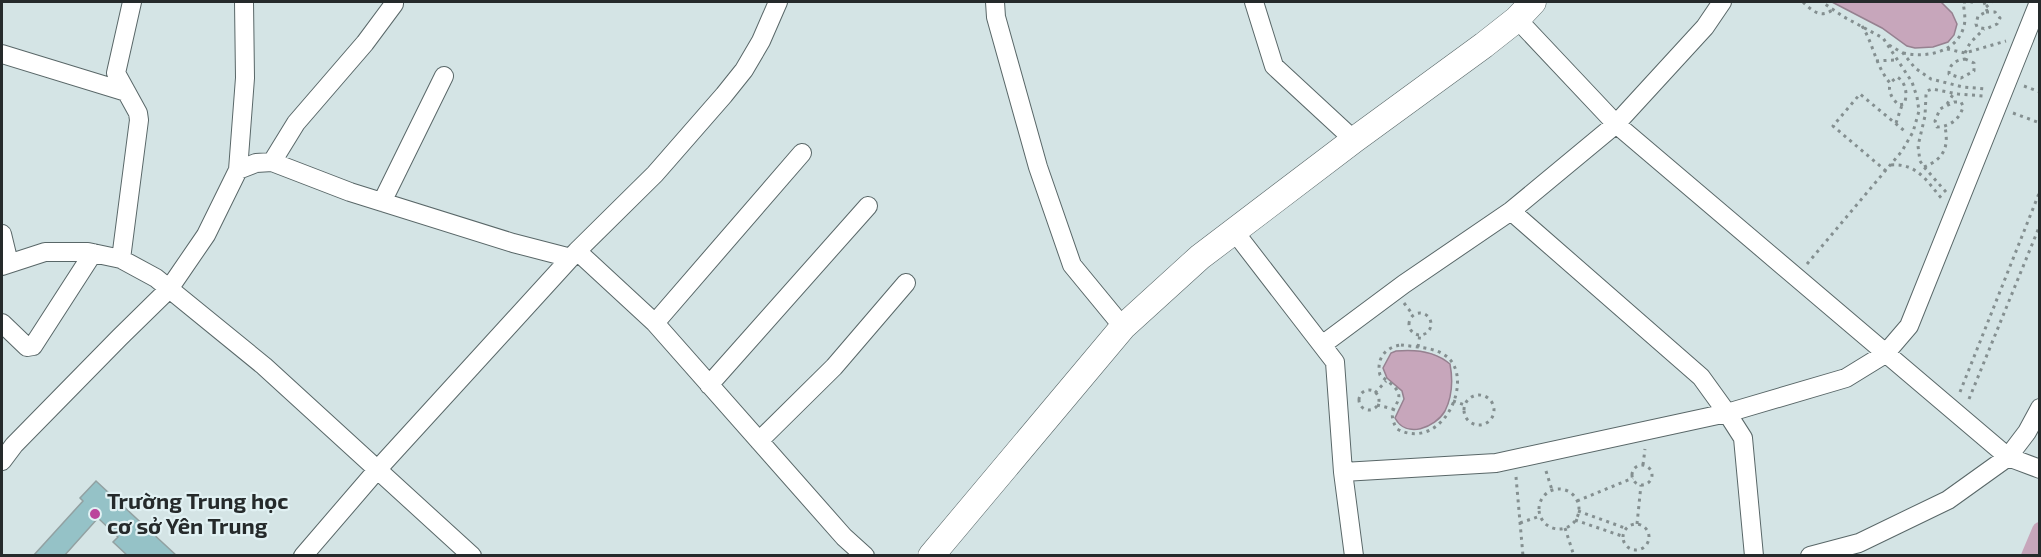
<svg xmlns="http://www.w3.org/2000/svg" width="2041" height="557" viewBox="0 0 2041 557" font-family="'Exo 2',sans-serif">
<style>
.water{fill:#c7a6bb;stroke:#968190;stroke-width:1.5}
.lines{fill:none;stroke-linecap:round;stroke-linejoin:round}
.canal{stroke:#c7a6bb;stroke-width:16}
.building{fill:#95c2c7;stroke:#92a1a2;stroke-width:1.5}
.street-casing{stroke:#596768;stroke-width:20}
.secondary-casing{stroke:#596768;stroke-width:27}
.path{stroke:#848f90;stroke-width:3;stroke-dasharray:3 4.5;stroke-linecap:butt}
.street{stroke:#fff;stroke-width:18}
.secondary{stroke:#fff;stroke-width:26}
.poi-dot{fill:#bb459b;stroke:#e1f1f3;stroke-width:2}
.labels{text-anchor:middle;stroke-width:4.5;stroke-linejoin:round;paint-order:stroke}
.poi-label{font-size:22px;font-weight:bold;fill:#252a2b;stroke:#e1f1f3;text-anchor:start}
</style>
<rect width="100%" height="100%" fill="#d4e4e5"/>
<!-- water -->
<path class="water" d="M1832 2H1941L1952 13 1957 24 1954 35 1948 42 1933 47 1915 48 1907 46 1882 28Z
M1396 351C1416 349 1435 351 1450 364 1453 380 1452 397 1445 411 1435 428 1406 439 1395 418L1404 399 1402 391 1387 378 1383 368 1391 353Z"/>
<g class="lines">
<!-- canal -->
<path class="canal" d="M2029 556 2040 530"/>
</g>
<!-- building -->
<path class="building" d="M96 481 177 556H128L113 542 118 537 98 518 64 556H33L83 501 80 498Z"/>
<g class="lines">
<!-- street casing -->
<g class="street-casing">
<path id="street" d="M995 2 996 17 1038 167 1072 265 1123 327
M1254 2 1274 66 1354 140
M1517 19 1616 124 2008 457 2040 469
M2 54 126 92
M272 162 296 123 365 43 394 4
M238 170 245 78 244 2
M382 202 444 76
M1511 211 1701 377 1727 413 1743 438 1754 556
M1234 231 1335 362 1343 472 1354 556
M2 234 9 263
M577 251 655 323 844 537 865 556
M121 259 139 120 138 113 116 73 132 2
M2 266 45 252H88L121 259 156 278 264 366 472 556
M2 323 27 347 33 346 93 253
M655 323 802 153
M1322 345 1404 284 1511 211 1616 124 1705 27 1722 2
M709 385 868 206
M759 441 834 367 906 283
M2 461 14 445 120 337 169 289 206 235 238 170 256 163 272 162 350 192 513 243 571 258
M1343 472 1496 463 1727 413 1846 378 1885 354 1909 326 2039 2
M303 556 377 470 577 251 655 174 724 95 744 70 761 41 778 2
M1810 556 1859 543 1948 500 2008 457 2027 432 2040 408"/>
</g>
<!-- secondary casing -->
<g class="secondary-casing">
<path id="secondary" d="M931 556 1123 327 1200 257 1354 140 1484 45 1517 19 1533 2"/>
</g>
<!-- path -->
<path class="path" d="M1803 2C1811 10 1821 19 1832 10
M1963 2H1973
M1984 2 1987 11
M1986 7 1992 2
M1986 12H1995L2000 18 1997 24 1986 29 1977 27 1976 24 1978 16Z
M1862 26C1874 45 1875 65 1890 83 1888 92 1892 99 1899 105L1904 104C1908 95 1906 82 1897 77L1890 83
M1889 45 1903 53 1915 68 1931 79 1963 87 1987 89
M1947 49 1965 53 2006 41
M1903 53C1926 58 1957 53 1964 26 1966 19 1964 9 1963 2
M1965 53 1970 43 1984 29
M1965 59 1974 63V71L1961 78 1949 74C1949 64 1956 60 1965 59Z
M1876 61 1895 60
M2024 86 2040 92
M1954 102H1961L1963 106C1961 118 1950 127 1937 127L1935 121 1940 109Z
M1947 104 1954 93
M2013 113 2040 123
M1896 123 1902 105
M1891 165C1918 163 1927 182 1943 200
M1924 167C1944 159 1949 147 1945 127
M1886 171 1833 126 1860 94 1907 133
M1946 192 1924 167 1920 161 1918 146 1925 116 1926 95 1927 91 1932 89 1958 94 1984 96
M1807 264 1902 151 1913 132 1919 111 1917 97 1912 82 1883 38 1844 17 1822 2
M1404 303 1413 315
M1409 324a11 11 0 1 1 22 0a11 11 0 1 1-22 0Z
M1401 345C1416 347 1434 347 1446 356 1476 378 1443 453 1397 429 1384 408 1403 405 1398 392 1395 385 1385 380 1380 375 1376 359 1385 347 1401 345Z
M1418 347 1420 334
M1359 400a10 10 0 1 1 20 0a10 10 0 1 1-20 0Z
M1960 392 2040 191
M1375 393 1386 381
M1464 410a15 15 0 1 1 30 0a15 15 0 1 1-30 0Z
M1969 399 2040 225
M1453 401 1465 405
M1377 405 1393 409
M1643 465 1645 449
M1632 475a10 10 0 1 1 20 0a10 10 0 1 1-20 0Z
M1546 471 1552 490
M1516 477 1523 556
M1539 509a20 20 0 1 1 40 0a20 20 0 1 1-40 0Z
M1577 501 1633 478
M1578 511 1625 528
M1575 520 1622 536
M1520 523 1540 516
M1623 537a13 13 0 1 1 26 0a13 13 0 1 1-26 0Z
M1637 524 1641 485
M1565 528 1574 556"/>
<!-- street -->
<use href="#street" class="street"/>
<!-- secondary -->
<use href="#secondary" class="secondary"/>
</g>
<!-- markers -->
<circle class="poi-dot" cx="95" cy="514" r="6"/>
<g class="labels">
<!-- poi labels -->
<g class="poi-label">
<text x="107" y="509">Trường Trung học<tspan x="107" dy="25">cơ sở Yên Trung</tspan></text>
</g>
</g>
<!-- border -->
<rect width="2041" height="557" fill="none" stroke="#252a2b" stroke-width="6"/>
</svg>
